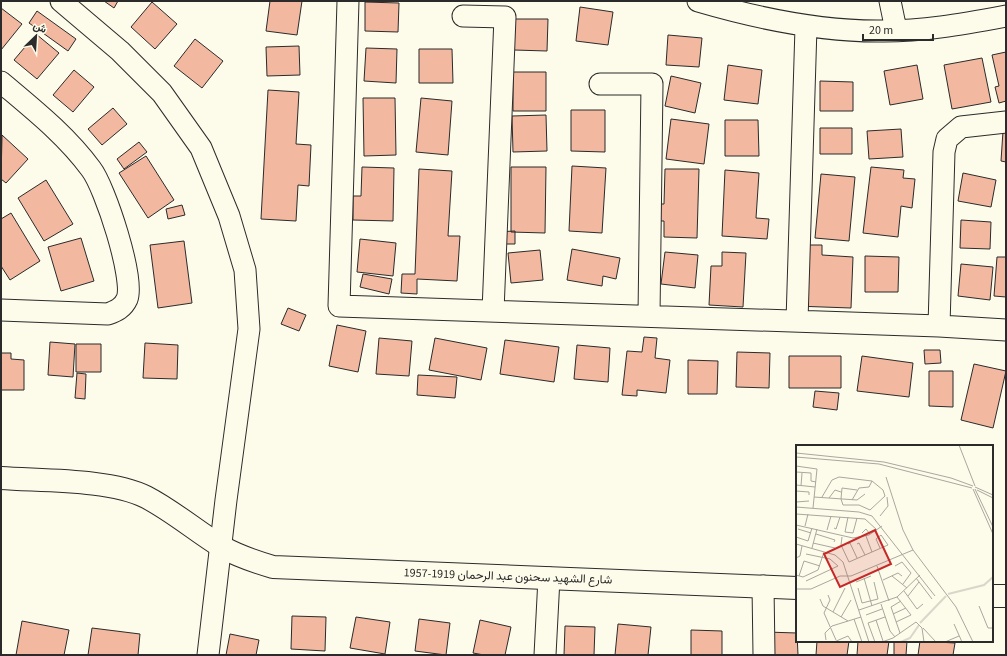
<svg xmlns="http://www.w3.org/2000/svg" width="1007" height="656" viewBox="0 0 1007 656" font-family="'Source Sans 3',Vazirmatn,sans-serif">
<style>
.building{fill:#f2b8a0;stroke:#2b2b2b}
.lines{fill:none;stroke-linecap:round;stroke-linejoin:round}
.street-casing{stroke:#2b2b2b;stroke-width:23}
.secondary-casing{stroke:#2b2b2b;stroke-width:24}
.street{stroke:#fdfbea;stroke-width:21}
.secondary{stroke:#fdfbea;stroke-width:22}
.labels{text-anchor:middle;stroke-width:3;stroke-linejoin:round;paint-order:stroke}
.street-label{font-size:12px;fill:#2b2b2b;stroke:#fdfbea}
.inset-river{fill:none;stroke:#d8d7c9;stroke-width:2}
.inset-road{fill:none;stroke:#a9a89e;stroke-width:1}
.view{fill:#c62828;fill-opacity:0.15;stroke:#c62828;stroke-width:2}
.inset-edge{fill:none;stroke:#2b2b2b;stroke-width:2}
</style>
<rect width="100%" height="100%" fill="#fdfbea"/>
<!-- building -->
<path class="building" d="M104 1H118L114 8Z
M270 1H302L297 35 266 31Z
M152 2 177 24 155 49 131 27Z
M365 2 399 3 398 32 365 31Z
M580 7 613 12 608 45 576 41Z
M1 8 22 24 1 50Z
M37 11 76 39 68 51 29 23Z
M514 19H548L547 51 514 50Z
M36 34 59 53 37 79 14 60Z
M668 35 702 38 699 67 666 65Z
M195 39 223 61 202 88 174 66Z
M299 46 300 75 267 76 266 47Z
M366 48 397 49 396 83 364 81Z
M419 49H452L453 83H419Z
M1006 52V101L999 103 995 87 999 86 992 55Z
M982 58 991 102 952 109 944 65Z
M728 65 762 70 758 104 724 100Z
M917 65 923 99 890 105 884 71Z
M74 70 94 87 73 112 53 95Z
M513 72H546V111H513Z
M671 76 701 83 695 113 665 106Z
M820 81 853 82V111H820Z
M268 90 299 92 296 144 311 145 309 186 298 185 296 221 261 219Z
M363 98H395L396 155 364 156Z
M421 98 452 101 448 155 416 152Z
M113 108 127 124 102 145 88 129Z
M571 110H605V152L571 151Z
M546 115 547 151 513 152 512 116Z
M671 119 709 124 704 164 666 159Z
M725 120H758L759 156H725Z
M820 128H852V154H820Z
M901 129 903 157 869 159 867 131Z
M1003 131H1006V162L1001 161Z
M2 135 28 159 6 183 1 179Z
M139 142 147 152 124 169 117 159Z
M146 156 174 200 148 218 119 173Z
M572 166 606 168 602 233 569 231Z
M362 167 394 168 393 221 353 220V196H361Z
M511 167H546L545 233 511 232Z
M871 167 904 170 903 178 915 179 912 208 901 206 898 237 863 233Z
M419 169 452 171 448 236H460L457 281 417 279V294L401 293 402 274H415Z
M665 169H699L697 238 664 237V221H650L651 204H664Z
M725 170 759 173 756 218 769 219 767 239 722 236Z
M963 173 996 180 991 207 958 201Z
M821 174 855 177 849 241 815 238Z
M46 180 73 224 44 241 18 198Z
M182 205 185 215 168 219 166 209Z
M11 213 40 261 10 280 1 266V219Z
M961 220 991 222 990 249 960 248Z
M515 231V244H495L494 232Z
M81 238 94 281 61 291 48 247Z
M360 239 396 243 393 276 357 272Z
M184 241 192 303 158 308 150 245Z
M797 245H822V255L853 257 851 308 795 306Z
M572 249 620 258 616 279 603 276 602 286 567 280Z
M540 250 543 280 511 283 508 253Z
M665 252 698 255 695 288 661 284Z
M722 252 746 253 743 307 709 305 711 266H722Z
M865 256 899 257 898 292H865Z
M997 257H1006V297L994 296Z
M961 264 993 267 990 300 958 296Z
M363 274 392 279 389 294 360 287Z
M288 308 306 315 299 331 281 324Z
M337 325 366 331 358 372 329 366Z
M644 337 657 338 655 358 670 360 666 393 637 390V396L622 395 627 351 642 352Z
M379 338 412 341 409 376 376 374Z
M435 338 487 348 481 380 429 370Z
M505 340 559 347 554 382 500 374Z
M50 342 75 344 73 377 48 375Z
M145 343 178 345 177 379 143 378Z
M76 344H101V372H76Z
M577 345 610 348 608 382 574 379Z
M924 350H940L941 363 925 364Z
M737 352 770 353 769 388 736 387Z
M1 353H11V359L24 360V390H1Z
M789 356H841V388H789Z
M862 356 913 363 909 397 857 391Z
M688 360 718 361 717 394H688Z
M974 364 1006 371 993 428 961 420Z
M929 371H953V407L929 406Z
M77 373 86 374 85 399 75 398Z
M418 375 457 377 455 398 417 395Z
M815 391 839 393 837 410 813 407Z
M292 616 326 617 325 651 291 649Z
M356 617 390 622 385 654 350 648Z
M419 619 450 623 446 655 415 651Z
M480 620 511 627 505 655H484L473 653Z
M22 621 69 630 64 655H16Z
M618 624 651 627 648 655H615Z
M565 626 595 627 594 655H564Z
M92 628 140 634 138 655H88Z
M691 630 722 631V655H691Z
M766 632 797 633 798 655H765Z
M230 634 259 640 256 655H226Z
M817 641H849L847 655H816Z
M858 641H889L887 655H857Z
M894 641H907L906 655H894Z
M920 641 955 643 953 655H918Z"/>
<g class="lines">
<!-- street casing -->
<g class="street-casing">
<path id="street" d="M61 1 120 51 162 93 201 148 229 216 245 270 249 329 226 500 208 655
M348 1 339 306 939 326 1006 330
M698 1C756 18 816 31 877 31 920 32 963 24 1006 16
M890 1 896 30
M463 16 505 17 493 311
M1 82C33 109 66 135 91 169 105 187 135 279 127 299 123 308 116 311 108 314L1 310
M600 84H652L649 316
M797 321 806 27
M939 326 944 152 947 139 961 127 1006 122
M763 586 764 655
M545 655 549 578"/>
</g>
<!-- secondary casing -->
<g class="secondary-casing">
<path id="secondary" d="M1 478C42 481 110 479 146 497 173 511 196 531 222 547 238 556 256 562 273 567L797 588
M992 596H1006"/>
</g>
<!-- street -->
<use href="#street" class="street"/>
<!-- secondary -->
<use href="#secondary" class="secondary"/>
</g>
<g class="labels">
<!-- street labels -->
<g class="street-label">
<text transform="translate(508 576) rotate(2)" y="4">شارع الشهيد سحنون عبد الرحمان 1919-1957</text>
</g>
</g>
<!-- overview -->
<g transform="translate(796 445)">
<rect width="197" height="197" fill="#fdfbea"/>
<path class="inset-river" d="M152 149 188 140 197 132M124 178 150 151M105 197 114 193 123 180"/>
<path class="inset-road" d="M163 0 179 41M0 8 88 17 155 33 177 41M0 12 83 19 176 43M0 21 21 24 17 63M0 27 15 28V36L20 37M90 32 107 85 117 105M0 40 19 42M5 41 6 28M179 42 197 50M177 44 197 89M179 44 197 82M181 45 197 53M0 46 13 47V50M18 52 61 55 69 49M26 52 36 35 43 32 76 36 87 45 89 51 74 65 63 60H47L45 54 46 43 61 45M33 53 39 45 45 47M56 55 63 43 73 42 76 36M0 57 13 56M0 62 63 67 76 71 139 151M0 69 69 74 81 85M84 71 92 61 91 52M52 72 49 87 57 88 61 73M0 80 57 93 73 90 86 81M9 81 12 69M38 83 40 84 44 72M2 84 15 88M31 85 35 71M66 88 70 84 74 89M20 89 39 95 38 97M70 91 76 107M0 92 12 96 16 83M46 92 45 100 53 117 92 100 85 90 80 94 84 103M17 98 39 103M0 99 39 110 47 117 73 197M52 99 54 98 61 113M61 99 63 98 69 110M16 103 21 84M0 113 4 111 6 101M81 121 93 156M99 121 106 117 115 128 107 139M0 130 7 132 22 125 28 107M3 131 8 116 24 121M96 131 111 143M68 133 76 161M120 133 136 154M87 135 102 128 106 131M10 136 42 121 34 114 10 109M60 137 75 131M62 143 66 158 82 154 78 137M0 144H15L44 131H55L117 105 160 162 177 197M108 146 121 164 127 159M32 150 34 155 28 168 40 195M112 151 123 137M24 154 27 161 52 176M85 159 94 186 99 192M183 161 192 183H197M63 165 101 152 124 130M37 167 49 143M97 169 110 163M70 170 86 164M45 172 55 155M58 174 66 197M80 175 87 196M100 177 115 170 101 152M158 179 166 197M127 183 140 197M104 188 95 162 105 156M30 195 29 188 36 181 65 172M38 197 52 191 56 197M79 197 72 178 89 172M86 197 97 193 120 177 126 183 128 197M149 197 163 191"/>
<path class="view" d="M79 85 95 119 44 142 28 109Z"/>
<rect width="197" height="197" class="inset-edge"/>
</g>
<!-- border -->
<rect width="1007" height="656" fill="none" stroke="#2b2b2b" stroke-width="4"/>
<!-- north arrow -->
<g transform="translate(36 36) rotate(25)" stroke="#fdfbea" stroke-width="3" paint-order="stroke">
<path d="M0-3L7 15L0 10L-7 15Z" fill="#2b2b2b"/>
<text y="-6" font-size="11" font-weight="bold" text-anchor="middle" fill="#2b2b2b">ش</text>
</g>
<!-- scale -->
<path d="M863 34v6h70v-6" fill="none" stroke="#2b2b2b" stroke-width="2"/>
<text x="869" y="34" font-size="12" fill="#2b2b2b" stroke="#fdfbea" stroke-width="3" paint-order="stroke">20 m</text>
</svg>
